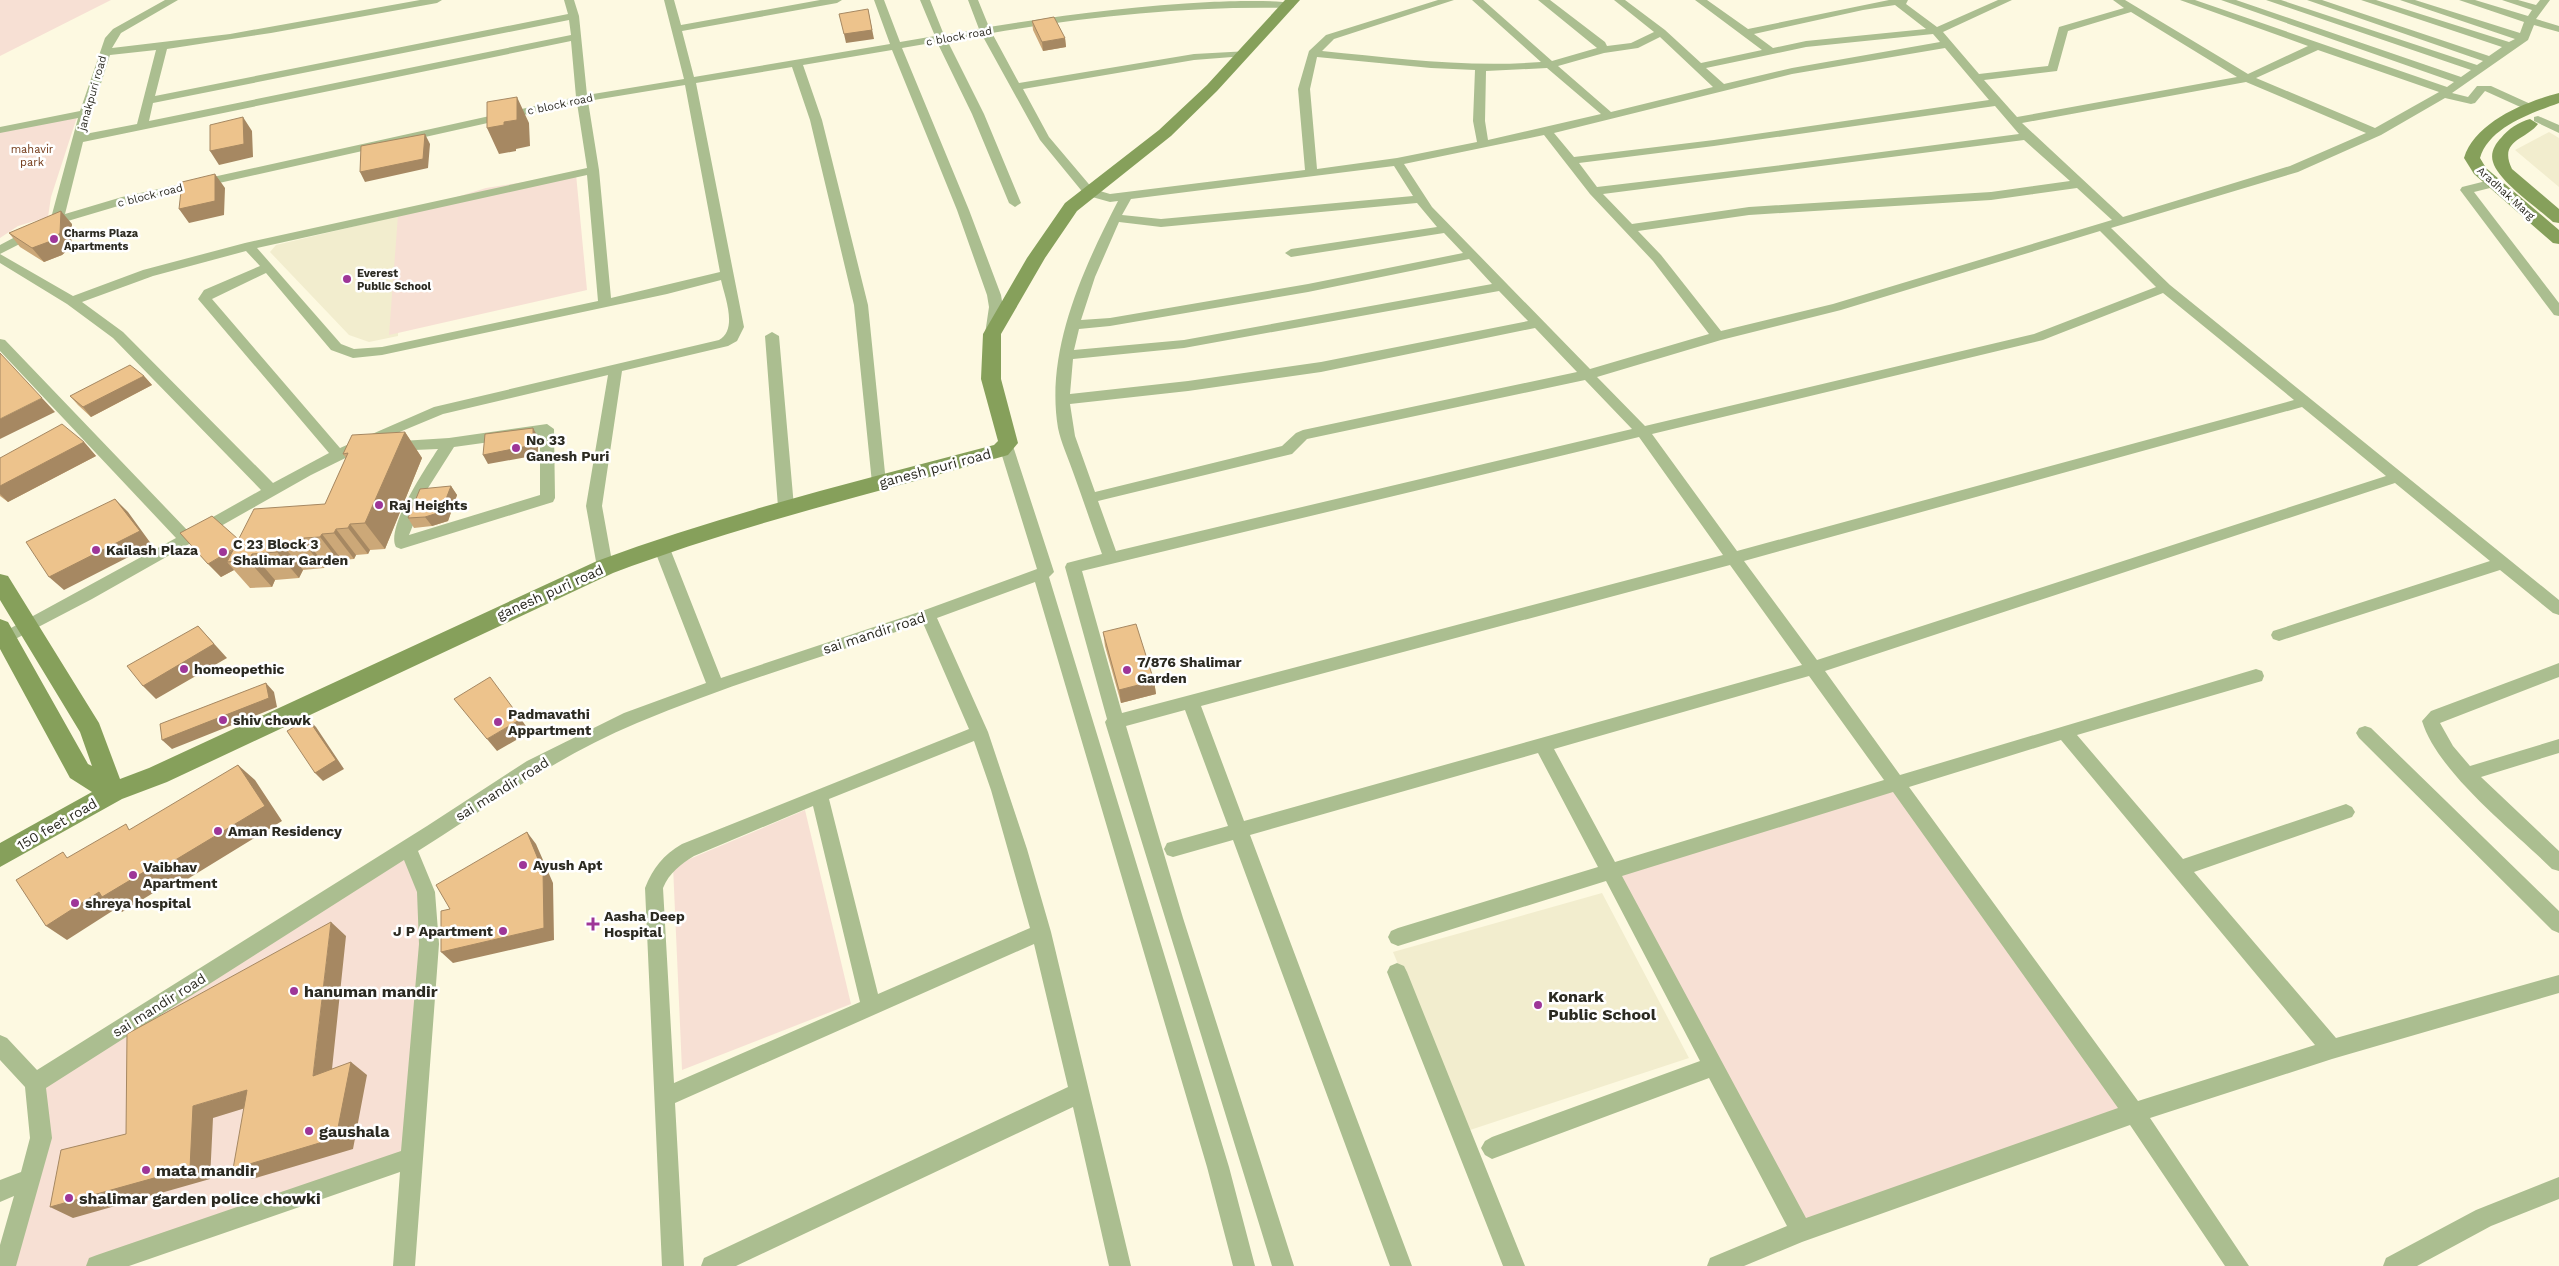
<svg xmlns="http://www.w3.org/2000/svg" width="2559" height="1266" viewBox="0 0 2559 1266" font-family="'Work Sans',sans-serif">
<style>
.built{fill:#f2edce}
.green{fill:#f7e0d4}
.lines{fill:none;stroke-linecap:round;stroke-linejoin:round}
.street{fill:#abbe90;fill-rule:evenodd}
.secondary{fill:#86a05b;fill-rule:evenodd}
.wall{fill:#cca878}
.shaded-wall{fill:#a68862}
.building{fill:#edc38c;stroke:#a68862}
.poi-dot{fill:#9e3698;stroke:#fff;stroke-width:2}
.labels{text-anchor:middle;stroke-width:5;stroke-linejoin:round;paint-order:stroke}
.far-street-label{font-size:11px;fill:#2b2a21;stroke:#fff}
.far-park-label{font-size:11px;fill:#723917;stroke:#fff}
.far-poi-label{font-size:11px;font-weight:bold;fill:#2b2a21;stroke:#fff;text-anchor:start}
.poi-label{font-size:14px;font-weight:bold;fill:#2b2a21;stroke:#fff;text-anchor:start}
.street-label{font-size:14px;fill:#2b2a21;stroke:#fff}
.near-poi-label{font-size:16px;font-weight:bold;fill:#2b2a21;stroke:#fff;text-anchor:start}
</style>
<rect width="100%" height="100%" fill="#fdf9e1"/>
<!-- built -->
<path class="built" d="M2549 132 2559 138V187L2515 150Z
M402 215 398 336 369 342 349 335 270 252 276 245Z
M1602 893 1689 1058 1467 1131 1393 952Z"/>
<!-- green -->
<path class="green" d="M0 0H111L0 56Z
M78 114 51 197 48 217 18 226 0 238V129Z
M576 174 587 290 389 335 398 215 486 188Z
M1897 783 2134 1113 1801 1231 1610 871Z
M805 810 851 1004 682 1070 673 866Z
M408 848 426 892 411 1158 97 1266H5L41 1138 35 1083Z"/>
<g class="lines">
<!-- street -->
<path class="street" d="M165 0H178L121 33 112 48 230 34 420 0H442L437 3 271 33 167 49 155 96 568 14 564 0H574L579 16 587 95 684 79 664 0H674L681 25 820 0H842L837 3 682 31 694 77 890 44 874 0H884L900 42 935 36 920 0H930L944 35 979 29 968 0H978L989 27C1063 15 1135 6 1210 2 1233 1 1272 0 1294 3V7L1290 8C1189 6 1091 16 992 33L1019 83 1194 54 1249 51 1250 53 1245 56 1194 60 1023 89 1049 137 1093 189 1110 194 1305 170 1298 89 1309 51 1326 35 1438 0H1454L1334 39 1322 51C1395 58 1467 68 1541 62L1472 0H1483L1552 61 1597 48 1538 0H1550L1605 42 1607 46 1631 43 1654 32 1614 0H1625L1665 30 1701 63 1762 50 1695 0H1707L1748 29 1889 0H1908L1906 4 1937 27 1998 0H2012L1943 32 1979 74 2048 66 2059 27 2124 8 2113 0H2125L2248 74 2308 46 2180 0H2195L2447 87 2454 82 2221 0H2236L2461 77 2471 70 2266 0H2281L2477 65 2483 61 2307 0H2322L2489 56 2502 47 2361 0H2376L2509 42 2515 39 2400 0H2415L2520 33 2524 22 2459 0H2475L2528 16 2532 10 2502 0H2518L2536 5 2540 0H2550L2536 19 2559 26V32L2534 25 2528 40 2452 93 2468 97 2477 86H2491L2535 106V110H2527L2485 91 2475 103 2471 104 2445 98 2381 135 2298 172 2111 228 2170 285 2559 600V615L2553 613 2500 570 2279 641 2273 639 2271 635 2273 631 2490 561 2395 483 1825 671 1900 775 2256 669 2262 671 2264 676 2262 681 2077 735 2183 859 2346 804 2352 807 2355 812 2352 817 2194 872 2336 1038 2559 975V993L2332 1059 2150 1118 2249 1266H2225L2130 1125 1802 1242 1744 1266H1707L1710 1258 1787 1226 1709 1078 1492 1159 1485 1155 1481 1148 1485 1141 1492 1137 1700 1061 1606 881 1398 946 1391 943 1388 937 1391 931 1398 928 1598 867 1538 753 1250 835 1412 1266H1390L1233 840 1173 857 1167 855 1164 849 1167 843 1228 826 1185 710 1126 726 1183 918 1294 1266H1272L1105 722 1107 719 1065 567 1067 563 1102 554C1092 527 1083 499 1073 472 1068 457 1061 443 1058 428 1045 351 1083 269 1118 201L1110 202 1085 195 1040 140 982 35 947 40 984 114 1021 203 1015 207 1009 203 972 114 937 42 902 48 969 210 1001 295 1003 307 999 334 992 338 985 334 989 307 987 295 957 210 892 50 803 65 822 120 868 305 886 483 884 487 879 488 872 483 854 305 810 120 792 67 696 83 744 327 737 341 728 346 622 371 602 506 613 567 611 571H599L597 567 586 506 608 375 443 414 390 436 311 475 92 599 0 647V634L176 538 0 351V339L5 340 188 531 261 490 113 338 67 304 0 263V254L73 296 143 270 245 243 587 168 577 103 125 204 61 223 0 254V245L51 218 78 118 0 133V127L80 111 105 38 113 29ZM1895 5 1926 29 1806 41 1773 48 1754 34 1863 10ZM2131 12 2237 77 2017 117 1984 80 2057 71 2068 31ZM569 20 571 35 149 121 153 103ZM1933 34 1940 42 1792 68 1724 84 1706 68 1806 47ZM1660 37 1713 87 1611 112 1558 66 1604 53 1638 48ZM571 41 576 97 122 197 65 214 83 142ZM1945 48 1989 100 1714 140 1574 157 1554 133 1792 74ZM156 50 137 124 85 134 110 55ZM2318 50 2439 92 2375 128 2256 78ZM1317 57 1431 68 1475 70 1473 121 1477 142 1397 158 1317 169 1310 89ZM1547 68 1601 114 1488 140 1485 121 1486 71ZM2246 82 2366 133 2290 166 2123 217 2022 123ZM685 85 720 272 611 298 599 170 588 101ZM1995 106 2019 134 1774 166 1597 187 1579 163 1714 146ZM1544 135 1590 194 1653 261 1709 334 1590 369 1432 207 1404 164ZM2024 140 2070 181 1991 192 1749 207 1632 224 1603 194ZM1394 166 1413 196 1161 219 1122 215 1131 199ZM587 175 598 301 382 347 354 349 341 344 257 248ZM2077 188 2112 220 1833 304 1721 331 1661 255 1638 231 1749 215 1991 200ZM1417 203 1437 227 1291 249 1285 253 1291 257 1444 233 1463 253 1308 284 1110 318 1081 320 1095 277 1119 222 1161 227ZM2100 231 2156 287 2034 334 1645 426 1597 377 1721 340 1841 310ZM246 251 260 266 204 290 198 299 329 453 273 483 123 332 82 302 153 276ZM1469 259 1492 284 1184 340 1074 350 1079 329 1110 326 1308 292ZM266 273 331 350 353 358 382 355 667 294 721 280C725 298 738 329 719 340L434 407 340 448 212 299ZM1499 291 1528 321 1321 362 1188 381 1070 394 1073 359 1184 348ZM2163 293 2294 400 1737 551 1652 434 2043 340ZM1535 328 1577 372 1303 430 1296 433 1282 446 1095 492 1075 436 1070 404 1188 391 1321 372ZM1585 380 1632 429 1116 551 1098 501 1292 454 1307 439ZM2302 407 2386 476 1817 660 1744 561ZM1639 437 1723 555 1122 713 1082 571ZM1730 565 1802 665 1244 821 1201 706ZM1809 676 1884 780 1615 862 1554 749ZM2061 740 2315 1045 2138 1101 1909 787ZM1893 792 2118 1108 1806 1218 1622 876Z
M2538 116 2559 125V133L2534 121V117Z
M2494 179 2500 183 2498 186 2474 192 2559 303V316L2554 315 2460 190 2462 187Z
M772 332 779 336 794 507 791 511H781L778 507 765 336Z
M547 424 554 429 555 498 553 502 401 549 396 547C385 528 427 466 438 449L391 451 384 446 386 442 449 438ZM540 435V495L409 535 428 488 454 447Z
M1006 441 1013 446 1054 572 1049 577 1229 1167 1255 1266H1233L1207 1167 1035 582 937 618 988 732 1027 849 1051 932 1131 1266H1109L1073 1107 736 1266H701L704 1258 1068 1087 1034 944 675 1103 684 1266H662L645 888C653 868 663 855 682 844L969 729 923 623C828 655 730 684 637 723 558 756 490 805 418 851L435 892 439 944 415 1266H393L400 1172 129 1266H86L89 1258 97 1255 401 1151 419 944 417 892 404 860 46 1088 52 1138 16 1266H0V1245L14 1196 0 1202V1180L21 1172 30 1138 25 1087 0 1060V1035L7 1038 37 1070 427 826 527 761 624 713 706 683 653 546 656 542H666L669 546 721 678 922 611 1037 569 999 446ZM974 741 991 790 1030 928 878 994 829 799ZM813 806 860 1002 674 1083 663 888C669 873 681 864 694 856Z
M2559 663V677L2440 723 2453 746 2470 766 2559 739V753L2481 777 2559 851V871L2552 869C2513 830 2438 773 2422 721L2431 711Z
M2365 726 2371 728 2559 911V933L2552 930 2359 738 2356 733 2359 728Z
M1397 963 1404 966 1407 972 1525 1266H1503L1387 972 1390 966Z
M2559 1177V1199L2491 1226 2417 1266H2383L2386 1258 2476 1210Z"/>
<!-- secondary -->
<path class="secondary" d="M1285 0H1300L1217 91 1171 136 1077 211 1045 258 1001 334V379L1018 443 1008 455C876 493 742 524 613 573L167 782 122 799 0 867V843L92 792 70 778 0 649V619L8 622 88 764 92 766 80 732 0 600V574L8 576 99 723 120 779 149 768 597 561C727 513 861 480 994 445L998 441 981 379 983 334 1027 258 1065 203 1159 130 1207 85Z
M2559 93V103C2532 113 2489 127 2480 158L2486 168 2559 230V244L2553 243 2474 174 2464 158C2475 122 2525 102 2559 93Z
M2530 119 2538 124C2526 140 2498 140 2512 169L2559 209V223L2553 222C2538 208 2498 181 2493 162 2490 153 2495 144 2501 138 2508 129 2519 122 2530 119Z"/>
</g>
<!-- wall -->
<path class="wall" d="M1032 21 1065 38 1066 47 1043 51 1033 30Z
M72 224 71 247 62 255 44 262 20 247 9 233Z
M144 376 152 385 91 417 78 405 70 396Z
M405 432 422 458 385 549 370 550 368 554 356 555 354 559 342 560 341 564 325 565 324 568 303 570 299 578 275 580 272 587 250 588 234 570 221 577 180 533 238 539 325 504 346 458 343 454Z
M84 442 96 456 8 502 0 496V458Z
M451 486 457 495 448 521 432 526 414 528 408 518Z
M1103 632 1154 681 1156 694 1121 703 1105 646Z"/>
<!-- shaded-wall -->
<path class="shaded-wall" d="M868 9 874 39 846 43 844 34Z
M1065 38 1066 47 1043 51 1042 42Z
M517 97 529 123 530 146 516 149V151L499 154 487 128 504 122Z
M243 117 252 131 253 157 219 165 210 151Z
M425 134 430 144 428 168 365 182 360 172Z
M215 174 225 188 224 215 189 223 179 209Z
M61 211 72 224 71 247 62 255 44 262 32 248Z
M144 376 152 385 91 417 83 407Z
M42 398 55 412 0 439V419Z
M533 428 538 437V455L488 464 483 455Z
M405 432 422 458 385 549 365 523Z
M84 442 96 456 8 502 0 494V486Z
M451 486 457 495 448 521 432 526 425 517Z
M115 499 128 512 152 545 64 590 49 577Z
M350 524 370 550 368 554 348 528Z
M336 529 356 555 354 559 334 533Z
M322 534 342 560 341 564 320 537Z
M304 538 325 565 324 568 303 542Z
M281 543 303 570 299 578 277 552Z
M244 544 275 580 272 587 249 561 227 562 234 570 221 577 208 564Z
M198 626 227 658 156 699 143 686Z
M1154 681 1156 694 1121 703 1119 690Z
M266 683 274 692 277 707 172 749 162 740Z
M308 719 316 727 344 769 323 781 315 773Z
M521 719 530 732 497 751 487 739Z
M238 765 255 780 282 821 181 883 176 879 122 912 117 908 67 940 46 926Z
M527 832 536 844 553 883 554 940 453 963 441 952Z
M331 922 346 936 330 1088 313 1076Z
M351 1062 367 1075 353 1149 252 1179 233 1169Z
M247 1090 265 1102 213 1118 210 1179 73 1218 50 1207 193 1106Z"/>
<!-- building -->
<path class="building" d="M868 9 872 30 844 34 839 14Z
M1054 17 1065 38 1042 42 1032 21Z
M517 97V120L504 122V125L487 128V102Z
M243 117 244 144 210 151V125Z
M425 134 423 159 360 172 361 146Z
M215 174V201L179 209 182 182Z
M61 211 60 233 51 241 32 248 9 233Z
M0 353 42 398 0 419Z
M130 365 144 376 83 407 70 396Z
M62 424 84 442 0 486V458Z
M533 428V445L483 455 485 434Z
M405 432 365 523 350 524 348 528 336 529 334 533 322 534 320 537 304 538 303 542 281 543 277 552 252 554 249 560 227 562 254 509 325 504 348 453 343 454 352 435Z
M451 486 441 512 425 517 408 518 420 489Z
M115 499 140 531 49 577 26 542Z
M212 516 238 539 233 549 208 564 180 533Z
M1136 624 1154 681 1119 690 1103 632Z
M198 626 214 644 143 686 127 666Z
M490 677 521 719 487 739 454 699Z
M266 683 269 698 162 740 160 724Z
M308 719 336 760 315 773 287 731Z
M238 765 265 806 162 868 159 863 102 897 99 892 46 926 16 880 63 852 67 858 126 824 129 830Z
M527 832 543 871 544 928 441 952V911L450 909 436 885Z
M331 922 313 1076 351 1062 336 1138 233 1169 247 1090 193 1106 190 1168 50 1207 61 1150 126 1134 127 1034Z"/>
<!-- markers -->
<g class="poi-dot">
<circle cx="54" cy="239" r="5"/>
<circle cx="347" cy="279" r="5"/>
<circle cx="516" cy="448" r="5"/>
<circle cx="379" cy="505" r="5"/>
<circle cx="96" cy="550" r="5"/>
<circle cx="223" cy="552" r="5"/>
<circle cx="184" cy="669" r="5"/>
<circle cx="1127" cy="670" r="5"/>
<circle cx="223" cy="720" r="5"/>
<circle cx="498" cy="722" r="5"/>
<circle cx="218" cy="831" r="5"/>
<circle cx="523" cy="865" r="5"/>
<circle cx="133" cy="875" r="5"/>
<circle cx="75" cy="903" r="5"/>
<path d="M590.5 916.5h5v5h5v5h-5v5h-5v-5h-5v-5h5z"/>
<circle cx="503" cy="931" r="5"/>
<circle cx="294" cy="991" r="5"/>
<circle cx="1538" cy="1005" r="5"/>
<circle cx="309" cy="1131" r="5"/>
<circle cx="146" cy="1170" r="5"/>
<circle cx="69" cy="1198" r="5"/>
</g>
<g class="labels">
<!-- far-street labels -->
<g class="far-street-label">
<text transform="translate(959 36) rotate(-10)" y="4">c block road</text>
<text transform="translate(92 93) rotate(-74)" y="4">janakpuri road</text>
<text transform="translate(560 104) rotate(-12)" y="4">c block road</text>
<text transform="translate(2506 193) rotate(42)" y="4">Aradhak Marg</text>
<text transform="translate(150 195) rotate(-14)" y="4">c block road</text>
</g>
<!-- far-park labels -->
<g class="far-park-label">
<text x="32" y="153">mahavir<tspan x="32" dy="13">park</tspan></text>
</g>
<!-- far-poi labels -->
<g class="far-poi-label">
<text x="64" y="237">Charms Plaza<tspan x="64" dy="13">Apartments</tspan></text>
<text x="357" y="277">Everest<tspan x="357" dy="13">Public School</tspan></text>
</g>
<!-- poi labels -->
<g class="poi-label">
<text x="526" y="445">No 33<tspan x="526" dy="16">Ganesh Puri</tspan></text>
<text x="389" y="510">Raj Heights</text>
<text x="233" y="549">C 23 Block 3<tspan x="233" dy="16">Shalimar Garden</tspan></text>
<text x="106" y="555">Kailash Plaza</text>
<text x="1137" y="667">7/876 Shalimar<tspan x="1137" dy="16">Garden</tspan></text>
<text x="194" y="674">homeopethic</text>
<text x="508" y="719">Padmavathi<tspan x="508" dy="16">Appartment</tspan></text>
<text x="233" y="725">shiv chowk</text>
<text x="228" y="836">Aman Residency</text>
<text x="533" y="870">Ayush Apt</text>
<text x="143" y="872">Vaibhav<tspan x="143" dy="16">Apartment</tspan></text>
<text x="85" y="908">shreya hospital</text>
<text x="604" y="921">Aasha Deep<tspan x="604" dy="16">Hospital</tspan></text>
<text x="493" y="936" text-anchor="end">J P Apartment</text>
</g>
<!-- street labels -->
<g class="street-label">
<text transform="translate(935 468) rotate(-15)" y="5">ganesh puri road</text>
<text transform="translate(550 592) rotate(-24)" y="5">ganesh puri road</text>
<text transform="translate(874 633) rotate(-18)" y="5">sai mandir road</text>
<text transform="translate(502 789) rotate(-32)" y="5">sai mandir road</text>
<text transform="translate(57 824) rotate(-30)" y="5">150 feet road</text>
<text transform="translate(159 1005) rotate(-32)" y="5">sai mandir road</text>
</g>
<!-- near-poi labels -->
<g class="near-poi-label">
<text x="304" y="997">hanuman mandir</text>
<text x="1548" y="1002">Konark<tspan x="1548" dy="18">Public School</tspan></text>
<text x="319" y="1137">gaushala</text>
<text x="156" y="1176">mata mandir</text>
<text x="79" y="1204">shalimar garden police chowki</text>
</g>
</g>
</svg>
